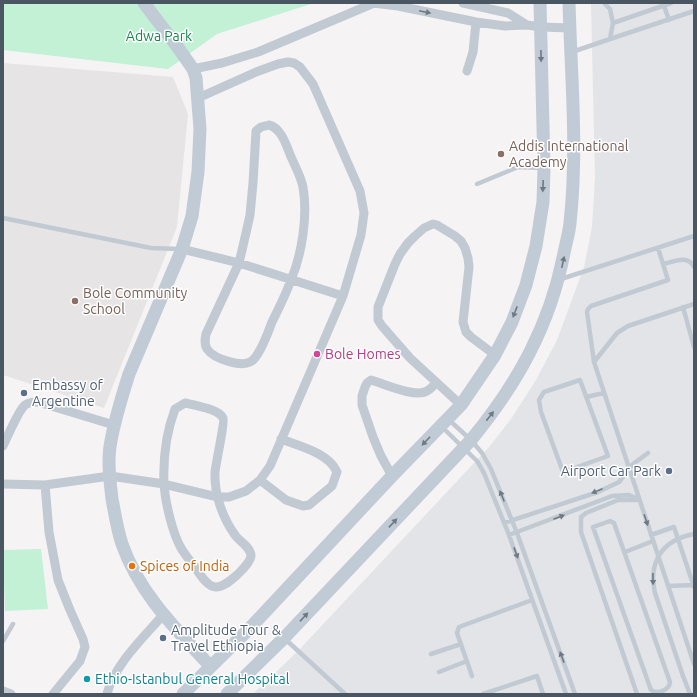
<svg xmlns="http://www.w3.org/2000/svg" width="697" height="697" viewBox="0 0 697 697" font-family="Ubuntu,sans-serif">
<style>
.education{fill:#e6e4e5}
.airport{fill:#e2e4e7}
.green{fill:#c3f1d5}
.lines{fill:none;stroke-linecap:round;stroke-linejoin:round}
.lane{stroke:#c1cad2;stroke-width:4.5}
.street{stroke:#c1cad2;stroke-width:9}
.secondary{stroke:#c1cbd6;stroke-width:13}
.lane-bridge{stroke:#c1cad2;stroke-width:4.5}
.oneway{fill:#6e7983}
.oneway2{fill:#6e7984}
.education-dot{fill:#8d6e63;stroke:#fff;stroke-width:1.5}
.hotel-dot{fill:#d1479c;stroke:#fff;stroke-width:1.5}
.service-dot{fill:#5c6f8a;stroke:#fff;stroke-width:1.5}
.food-dot{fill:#e8710a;stroke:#fff;stroke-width:1.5}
.culture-dot{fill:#0f9aa8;stroke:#fff;stroke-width:1.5}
.labels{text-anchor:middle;stroke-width:3;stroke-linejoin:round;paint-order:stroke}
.park-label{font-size:14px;fill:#17864f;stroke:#fff}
.education-label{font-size:14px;fill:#785e54;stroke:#fff;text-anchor:start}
.hotel-label{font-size:14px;fill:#b23c85;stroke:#fff;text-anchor:start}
.service-label{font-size:14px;fill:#4e5e75;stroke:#fff;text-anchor:start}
.food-label{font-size:14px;fill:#c56008;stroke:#fff;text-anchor:start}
.culture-label{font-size:14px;fill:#0d838f;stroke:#fff;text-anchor:start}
</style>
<rect width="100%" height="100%" fill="#f5f3f3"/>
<!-- education -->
<path class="education" d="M3 63 173 77 188 114 177 227 104 408 3 375Z"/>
<!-- airport -->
<path class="airport" d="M591 3H694V694H253L298 651 490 446 511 419 536 380 557 340 584 267 592 227 595 177Z"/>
<!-- green -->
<path class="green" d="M3 3H314L217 34 168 69 3 50Z
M41 549 48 609 5 611 3 550Z"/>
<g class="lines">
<!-- lane -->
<path class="lane" d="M663 3 669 20
M605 4 610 9 613 23 671 3
M610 39 694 11
M572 52 610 39 613 23
M477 184 518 167 542 168
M3 218 151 248 180 249
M658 248 668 280 591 306 588 309 587 312 594 362 694 664
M663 264C673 262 688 254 694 267
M561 279 694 236
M683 307 694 347
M594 362 617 333 628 326 694 304
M580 380 608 456 563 472 541 412 539 400 544 392Z
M586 397 604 393
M448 419 471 440 482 453 491 469 517 533 575 694
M442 427 477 461 484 473 509 535 566 694
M610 521 614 523 670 682C669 690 658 695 651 690L593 527Z
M504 523 598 492 619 482 633 464 648 453
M509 535 612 496 629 495 638 499
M651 535 674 527 694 587
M625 552 653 541
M668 586 694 585
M284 638 345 694
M3 641 13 624
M431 654 461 644
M439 672 467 661
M472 676 457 633 459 627 532 600
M683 676 690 694
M483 694 537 676 543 694
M637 694 581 532V517L586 513 618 500H639"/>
<!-- street -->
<path class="street" d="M373 3 398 6 476 22 505 26 527 25 541 27 570 28
M463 3 508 13 527 25
M193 69 222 63 258 52 374 3
M467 71 473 52 476 22
M269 125C282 128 287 148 292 159 296 168 301 177 303 187 308 215 302 254 291 280 286 294 279 308 272 322 268 332 262 351 253 360 244 369 214 359 207 349 204 344 205 339 206 334L239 263 246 233 250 215 253 183 256 131 261 127Z
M182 249 239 263 343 296
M185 403C194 405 219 409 223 418 225 421 216 463 215 472 214 493 222 517 235 535 239 541 251 547 251 556 250 563 242 570 237 575 231 580 224 587 216 587 208 587 201 576 197 570 192 563 185 555 181 548 172 532 165 501 164 483 163 458 166 433 175 409Z
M461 405 410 358 382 326 378 320V307L395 264 400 254 408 243 415 236 424 228 433 224 437 225 455 236 461 241 465 248 468 258 469 267 463 322 466 332 471 337 495 355
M3 446C8 436 18 411 25 405 29 402 34 402 38 402L114 425
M392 476 381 456 373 437 362 405V396L365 387 367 383 371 380C385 384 415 398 427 391 431 389 434 385 436 382
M260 480 286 500 303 506 309 505 332 486 337 472C329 453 299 446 281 439
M3 484 45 485 110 476 164 484 218 497H229L246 491 260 480 270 466 343 296 361 235 364 213 360 191 313 84 300 67 294 63 288 62 278 64 256 72 198 98
M45 485 49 532 58 580 70 610 83 639 85 647 80 661 53 694
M3 691 11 694
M107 694C114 665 144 637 163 615"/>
<!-- secondary -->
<path class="secondary" d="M144 3 179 49 193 69 196 78 200 129 198 172 192 216 182 249 129 374C122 396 115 418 111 441 107 459 110 481 112 499 115 514 117 529 122 544 139 593 176 629 210 666
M183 694 250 628 392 476 461 405 495 355 512 322 526 285 536 246 543 202 544 168 540 3
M227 694 284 638 471 440C518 383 550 325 564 253 566 243 569 233 570 223 578 150 571 76 569 3"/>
<!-- lane-bridge -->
<path class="lane-bridge" d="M683 676 655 593C648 562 662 540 694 534"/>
</g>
<!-- one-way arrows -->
<defs><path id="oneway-solid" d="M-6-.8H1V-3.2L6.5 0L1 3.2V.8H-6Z"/></defs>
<g class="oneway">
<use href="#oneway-solid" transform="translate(425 12) rotate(12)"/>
<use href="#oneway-solid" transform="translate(597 491) rotate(158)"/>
<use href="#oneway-solid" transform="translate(502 496) rotate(-112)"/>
<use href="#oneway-solid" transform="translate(559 517) rotate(-21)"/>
<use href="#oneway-solid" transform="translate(646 520) rotate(72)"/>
<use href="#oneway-solid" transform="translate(516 553) rotate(70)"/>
<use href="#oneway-solid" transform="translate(653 579) rotate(89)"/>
<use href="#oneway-solid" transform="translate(562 657) rotate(-110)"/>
</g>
<g class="oneway2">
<use href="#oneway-solid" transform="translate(541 56) rotate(89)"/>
<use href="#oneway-solid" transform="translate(543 186) rotate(92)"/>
<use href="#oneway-solid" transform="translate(563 262) rotate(-78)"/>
<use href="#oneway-solid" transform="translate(515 312) rotate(111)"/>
<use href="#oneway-solid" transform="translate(490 416) rotate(-52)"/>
<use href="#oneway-solid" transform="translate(426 441) rotate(134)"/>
<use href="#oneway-solid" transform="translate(393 523) rotate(-47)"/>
<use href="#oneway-solid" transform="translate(304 617) rotate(-47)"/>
</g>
<!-- markers -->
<g class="education-dot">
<circle cx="501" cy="154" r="4"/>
<circle cx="75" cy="301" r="4"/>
</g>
<circle class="hotel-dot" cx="317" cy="354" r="4"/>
<g class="service-dot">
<circle cx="24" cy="393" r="4"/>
<circle cx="669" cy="471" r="4"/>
<circle cx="163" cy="638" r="4"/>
</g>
<circle class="food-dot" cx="132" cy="566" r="4"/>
<circle class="culture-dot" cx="87" cy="679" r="4"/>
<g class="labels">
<!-- park labels -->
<g class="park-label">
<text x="159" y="41">Adwa Park</text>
</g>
<!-- education labels -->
<g class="education-label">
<text x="509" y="151">Addis International<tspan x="509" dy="16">Academy</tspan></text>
<text x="83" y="298">Bole Community<tspan x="83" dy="16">School</tspan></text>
</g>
<!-- hotel labels -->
<g class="hotel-label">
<text x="325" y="359">Bole Homes</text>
</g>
<!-- service labels -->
<g class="service-label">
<text x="32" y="390">Embassy of<tspan x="32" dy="16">Argentine</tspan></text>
<text x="661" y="476" text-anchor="end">Airport Car Park</text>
<text x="171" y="635">Amplitude Tour &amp;<tspan x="171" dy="16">Travel Ethiopia</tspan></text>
</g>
<!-- food labels -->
<g class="food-label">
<text x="140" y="571">Spices of India</text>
</g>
<!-- culture labels -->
<g class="culture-label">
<text x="95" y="684">Ethio-Istanbul General Hospital</text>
</g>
</g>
<!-- border -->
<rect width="697" height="697" fill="none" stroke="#4a5661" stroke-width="8"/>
</svg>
